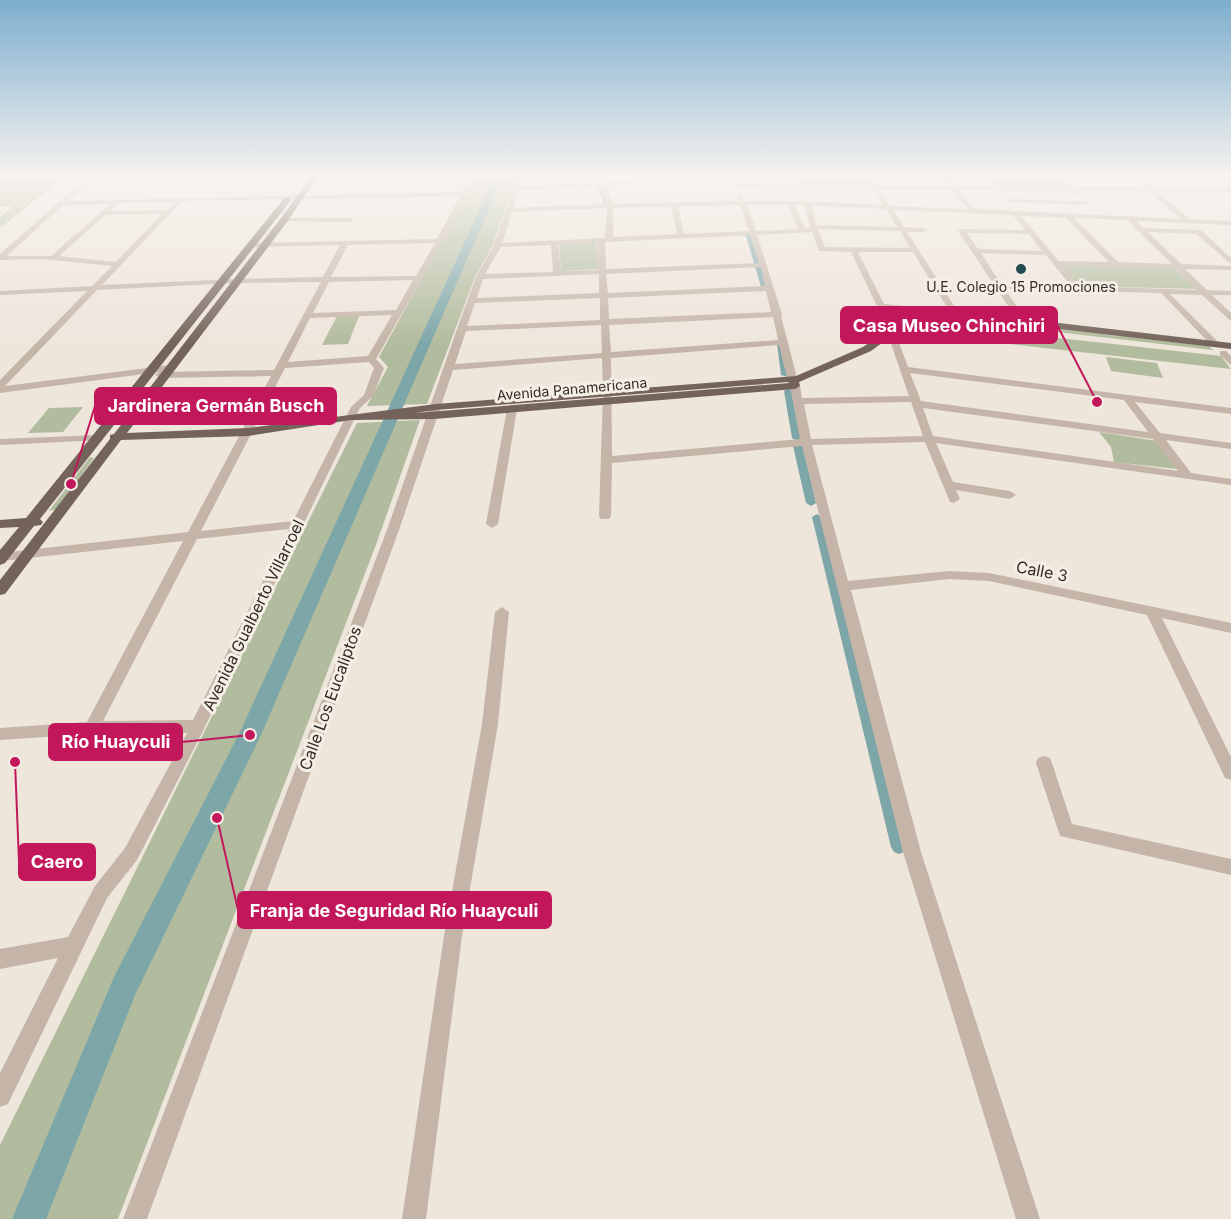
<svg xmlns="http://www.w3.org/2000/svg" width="1231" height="1219" viewBox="0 0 1231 1219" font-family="Inter,sans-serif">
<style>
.green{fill:#b1bb9d}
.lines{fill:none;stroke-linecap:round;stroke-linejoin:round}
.canal{fill:#7da6a8;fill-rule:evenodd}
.river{fill:#7da6a8;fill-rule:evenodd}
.minor{fill:#c5b5a8;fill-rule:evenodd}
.major{fill:#73635a;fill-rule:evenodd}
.poi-dot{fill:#224c4f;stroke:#f6efe6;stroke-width:2}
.labels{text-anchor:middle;stroke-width:6;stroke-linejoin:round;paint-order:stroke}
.far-poi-label{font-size:14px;fill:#322b27;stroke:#f6efe6}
.far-street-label{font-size:14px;fill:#322b27;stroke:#f6efe6}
.street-label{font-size:16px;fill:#322b27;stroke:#f6efe6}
.leader{fill:none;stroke:#c2185b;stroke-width:2}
.callout-dot{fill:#c2185b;stroke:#f6efe6;stroke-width:2}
.callout{fill:#c2185b;stroke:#c2185b;stroke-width:2}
.callout-label{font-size:18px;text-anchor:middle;font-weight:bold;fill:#fff}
</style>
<rect width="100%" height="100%" fill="#eee5db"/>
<!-- green -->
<path class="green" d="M0 176H66L0 228V217L14 206H24L27 203H0Z
M477 176H516L493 245 475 277 427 404 367 406 388 367 379 357Z
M796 176H874L879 185 799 184Z
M986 176H1055L1068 188 997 187Z
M596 242 599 269 561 271 559 244Z
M1061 265 1174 268 1197 289 1078 286Z
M337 316H359L348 344 322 345Z
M951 317 1209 346 1213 350 945 319Z
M933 324 1221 356 1231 369 946 337H921L900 341 896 332Z
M1106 357 1157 363 1163 378 1111 371Z
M83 407 63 432 28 433 49 408Z
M420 420 377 542 118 1219H0V1145L357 423Z
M1099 432 1157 441 1177 469 1114 462 1111 447Z
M90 457 94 458 57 509 49 511Z"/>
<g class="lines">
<!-- canal -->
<path class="canal" d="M583 184H601L609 205 604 204 597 187H585Z
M736 232H749L752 234 768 289 761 287 746 236 734 235V233Z
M777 343 784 345 788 377 781 375Z
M788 388 792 391 802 438 797 441 792 438 784 391Z
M798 443 803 446 816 503 811 506 806 503 793 446Z
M817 514 822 517 907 847 904 852 899 854 894 852 891 847 812 517Z"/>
<!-- river -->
<path class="river" d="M495 176H503L261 735 135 995 46 1219H12L114 977 240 732Z"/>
<!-- minor -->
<path class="minor" d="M89 176H95L68 201 462 192 470 176H476L456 218 376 359 384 368 373 396 360 408 352 424 203 731 137 860 107 898 8 1104 0 1107V1073L58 958 0 969V949L68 937 95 886 125 848 187 733 92 734 0 740V728L87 722 183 541 2 561H0V553L188 532 271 376 160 378 155 375 159 372 0 393V380L87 291 0 295V291L92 286 112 266 42 259 0 260V254ZM460 196 437 239 250 243 246 245 250 247 340 245 323 277 236 279 102 285 182 201ZM175 202 167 210 110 211 118 203ZM110 204 51 256H7L63 205ZM162 214 116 262 59 256 105 215ZM435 243 416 276 331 277 348 245ZM413 280 396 310 313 313 329 282ZM321 282 274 370 161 372 174 370 176 368 171 365 5 386 97 290 236 283ZM392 315 368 356 288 362 310 318ZM369 362 374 368 364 395 351 407 293 521 201 531 285 368ZM289 529 193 720 103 721 197 539Z
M517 176H523L520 186 727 176 738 177 607 185 613 204 739 201 737 195 740 193 745 201H808L883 205 873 189 737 188 734 186 737 184 948 186 940 176H946L955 186 1067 187 1056 176H1062L1074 187H1144L1135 176H1141L1151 187 1231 188V192L1156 191 1190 219 1231 221V225L1136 221 1143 228 1201 230 1231 258V264L1196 234 1148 232 1181 264 1231 266V270L1185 269 1207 290 1231 291V295H1212L1231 313V321L1202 295 1170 294 1218 342V346H1212L1161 293 1005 289 1028 323 1021 325 958 231 962 229 1025 230 1013 215 893 210 904 227 923 228 927 230 923 232H907L960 315 959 317H953L913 252H858L884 304 946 310 949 311V315L878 308 851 252 819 251 812 232 757 235 782 314 781 316 797 378 795 380 787 378 779 345 611 358 612 456 800 439 790 386 795 383 800 386 802 398 909 396 887 332 891 329 895 332 908 367 1231 408V414L1135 402 1160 433 1231 443V449L1166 440 1191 473 1231 479V485L936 443 953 482 1010 491 1016 495 1010 499 956 490 960 499 954 503 950 502 925 442 812 445 848 581 949 571 989 573 1231 623V633L1162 618 1231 757V780L1225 778 1147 615 989 581 949 579 851 590 921 852 1040 1219H1016L903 852 802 446 612 463 611 516 609 519H601L599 516 603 392 602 358 453 370 399 530 147 1219H123L387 530 457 329 476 277 494 245ZM601 186 606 204 513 208 519 190ZM880 189 951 190 968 209 890 206ZM958 190 1071 191 1077 195 1080 193 1078 191H1148L1181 219 975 209ZM740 205 749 231 684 234 678 206ZM747 205H788L798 229 756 231ZM794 205 805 206 810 228H805ZM671 206 677 234 613 237V208ZM812 206 886 209 897 227 816 225ZM607 208 605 238 502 243 512 212ZM1021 216 1066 218 1109 262 1059 261ZM1074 218 1127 220 1172 264 1118 262ZM818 229 900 231 910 248 825 247ZM967 233 1029 234 1042 251 978 249ZM750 235 759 263 606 269 605 242ZM597 242 598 270 561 271 558 244ZM551 245 553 272 485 274 501 247ZM981 253 1046 255 1071 286 1001 284ZM1062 265 1176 269 1197 290 1080 286ZM761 267 765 286 608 293 606 274ZM599 274V293L477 298 483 279ZM766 291 771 312 609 319 608 298ZM600 298V320L467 326 475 303ZM773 317 778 340 611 352 609 325ZM601 325 602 353 455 364 466 331ZM910 373 1124 400 1148 432 921 401ZM911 402 923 436 811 439 804 404ZM923 408 1153 439 1178 471 933 436Z
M1202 176H1231V179L1205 178Z
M1008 199 1086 201 1089 203 1086 205 1006 202Z
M23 202 25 205 0 207V203Z
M284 218H351L354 220 351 222 282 221Z
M1220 351H1226L1231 356V365L1220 355Z
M512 406 517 409 498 524 492 528 486 524 507 409Z
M99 435 103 436V440L0 445V439Z
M502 607 509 612 498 724 462 936 426 1219H402L444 936 482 724 495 612Z
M1044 756 1050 758 1052 763 1072 824 1231 859V875L1060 836 1036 763 1038 758Z"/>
<!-- major -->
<path class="major" d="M312 176H318L287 222 127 433 248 428 436 404 796 376 863 347 888 330 946 310 1231 343V349L947 316 894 334 871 351 799 382 800 386 795 389 434 419 351 420 248 436 121 440 5 594 0 595V580L110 439V435L114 434 281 218ZM788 382 789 383 415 413 436 410Z
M285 197 292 199 40 519 43 522 41 525 34 526 5 563 0 565V550L19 527 0 528V520L26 518Z"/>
</g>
<!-- sky -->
<linearGradient id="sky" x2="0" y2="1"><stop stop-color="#7daece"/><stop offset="0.51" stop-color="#f7f3ef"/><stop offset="1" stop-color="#f7f3ef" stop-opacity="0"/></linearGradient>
<rect width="1231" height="346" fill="url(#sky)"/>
<!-- markers -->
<circle class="poi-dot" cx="1021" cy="269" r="6"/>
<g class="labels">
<!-- far-poi labels -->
<g class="far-poi-label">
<text x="1021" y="292">U.E. Colegio 15 Promociones</text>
</g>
<!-- far-street labels -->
<g class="far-street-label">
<text transform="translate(572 389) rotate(-5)" y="5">Avenida Panamericana</text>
</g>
<!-- street labels -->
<g class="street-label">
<text transform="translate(1042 571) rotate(11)" y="6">Calle 3</text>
<text transform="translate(253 615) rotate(-64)" y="6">Avenida Gualberto Villarroel</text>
<text transform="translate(330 698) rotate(-70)" y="6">Calle Los Eucaliptos</text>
</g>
</g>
<!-- callouts -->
<path class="leader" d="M1097 402L1057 325M71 484L95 406M250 735L182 742M15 762L19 862M217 818L238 910"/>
<g class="callout-dot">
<circle cx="1097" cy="402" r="6"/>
<circle cx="71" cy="484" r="6"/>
<circle cx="250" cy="735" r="6"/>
<circle cx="15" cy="762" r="6"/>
<circle cx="217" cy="818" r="6"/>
</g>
<g class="callout">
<rect x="841" y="307" width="216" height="36" rx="6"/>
<rect x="95" y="388" width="241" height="36" rx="6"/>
<rect x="49" y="724" width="133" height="36" rx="6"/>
<rect x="19" y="844" width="76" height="36" rx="6"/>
<rect x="238" y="892" width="313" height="36" rx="6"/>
</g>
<g class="callout-label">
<text x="949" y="332">Casa Museo Chinchiri</text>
<text x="216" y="412">Jardinera Germán Busch</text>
<text x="116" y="748">Río Huayculi</text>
<text x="57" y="868">Caero</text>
<text x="394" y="917">Franja de Seguridad Río Huayculi</text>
</g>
</svg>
